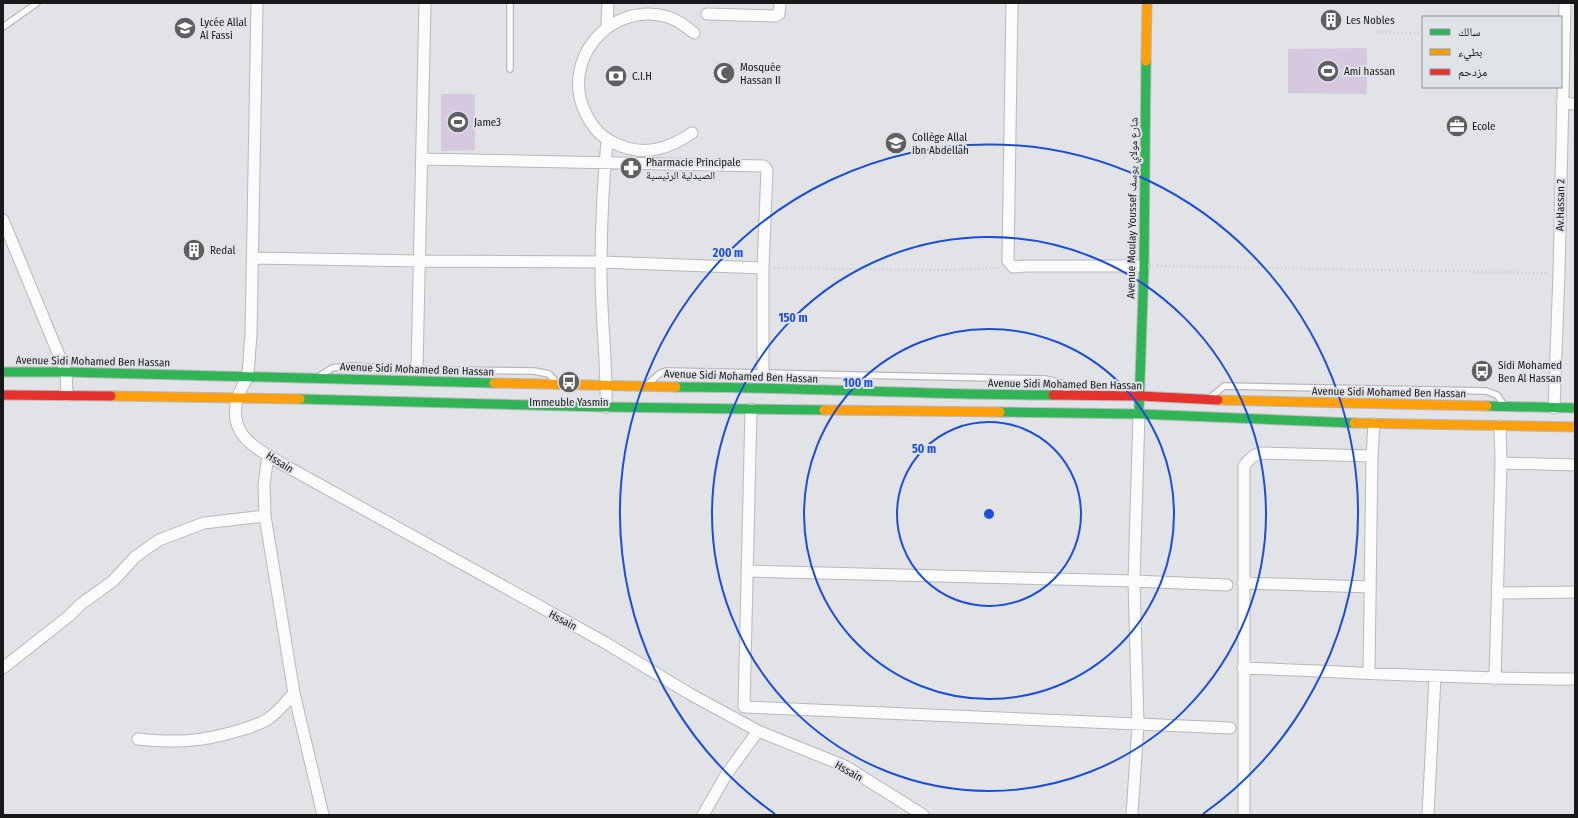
<svg xmlns="http://www.w3.org/2000/svg" width="1578" height="818" viewBox="0 0 1578 818" font-family="'Fira Sans Condensed','Noto Naskh Arabic',sans-serif">
<style>
.pitch{fill:#d5c9e0}
.lines{fill:none;stroke-linecap:round;stroke-linejoin:round}
.lane-casing{stroke:#b7b8bb;stroke-width:8}
.street-casing{stroke:#b7b8bb;stroke-width:13}
.fast-casing{stroke:#b7b8bb;stroke-width:11}
.slow-casing{stroke:#b7b8bb;stroke-width:11}
.jam-casing{stroke:#b7b8bb;stroke-width:11}
.path{stroke:#c4c4c5;stroke-width:2;stroke-dasharray:1 3;stroke-linecap:butt}
.lane{stroke:#fafbfb;stroke-width:5.5}
.street{stroke:#fafbfb;stroke-width:11}
.fast{stroke:#30b455;stroke-width:9}
.slow{stroke:#ff9f0a;stroke-width:9}
.jam{stroke:#e5322d;stroke-width:9}
.ring{fill:none;stroke:#1d4ed8;stroke-width:2}
.labels{text-anchor:middle;stroke-width:4;stroke-linejoin:round;paint-order:stroke}
.poi-label{font-size:11px;fill:#17181a;stroke:#e0e3e7;text-anchor:start}
.street-label{font-size:11px;fill:#17181a;stroke:#e0e3e7}
.centre{fill:#1d4ed8;stroke:#e0e3e7;stroke-width:2}
.ring-label{font-size:12px;text-anchor:middle;font-weight:bold;fill:#1d4ed8;stroke:#e0e3e7;stroke-width:4;stroke-linejoin:round;paint-order:stroke}
</style>
<rect width="100%" height="100%" fill="#e1e3e6"/>
<!-- pitch -->
<path class="pitch" d="M1367 48V94L1288 93V49Z
M441 94H475V150L441 151Z"/>
<g class="lines">
<!-- lane casing -->
<g class="lane-casing">
<path id="lane" d="M510 3V69
M3 27 37 3
M321 375 332 368 349 366 433 370 534 371 549 374 556 382
M648 384 659 374 666 371 1045 379 1061 383 1069 394
M1210 398 1224 386 1486 391 1497 395 1504 405"/>
</g>
<!-- street casing -->
<g class="street-casing">
<path id="street" d="M257 3 251 337C249 350 250 364 247 377 245 383 240 390 238 396 226 435 256 448 284 465L604 642 690 694 758 731 845 766 923 815
M1012 3 1008 261 1013 267 1027 266H1144
M707 14 775 16 779 14 780 3
M607 25 608 3
M1562 103 1575 104
M692 133C670 148 647 156 621 146 603 139 594 130 586 114 559 61 610 0 668 17 678 20 685 26 694 33
M422 159 764 166 767 170 763 268V374
M3 220 66 372 67 395
M252 258 420 261 601 262 763 268
M417 369 425 3
M606 407C607 362 601 317 601 272 601 228 603 184 607 141
M1554 408 1559 273 1565 3
M751 409 744 707 1230 728
M268 455 264 485 265 516 294 693 323 815
M1501 463 1575 465
M747 571 1134 581 1227 585
M1243 583 1370 587
M1498 593 1575 592
M3 668 69 616 81 604 113 581 135 557 159 540 204 523 265 516
M1243 668C1354 672 1464 679 1575 679
M1369 673 1372 456 1374 424
M1495 679 1501 463 1500 426
M138 739C174 743 201 742 237 731 248 728 258 725 268 719 278 712 286 702 294 693
M703 815 726 775 758 731
M1132 815 1138 724 1134 581 1139 414
M1244 815V466C1249 459 1253 455 1260 453L1372 456
M1428 815 1435 677"/>
</g>
<!-- fast casing -->
<g class="fast-casing">
<path id="fast" d="M3 372H66L494 383
M676 387C802 387 927 395 1053 395
M300 399 606 407 824 410
M1487 406 1575 408
M1139 407 1144 266 1146 61
M1000 412 1139 414 1354 423"/>
</g>
<!-- slow casing -->
<g class="slow-casing">
<path id="slow" d="M1146 61 1147 3
M494 383 676 387
M111 396 300 399
M1218 400 1487 406
M824 410 1000 412
M1354 423 1575 427"/>
</g>
<!-- jam casing -->
<g class="jam-casing">
<path id="jam" d="M3 395 111 396
M1053 395 1140 396 1218 400"/>
</g>
<!-- path -->
<path class="path" d="M1378 32 1423 33
M1157 266 1549 273
M774 268 943 270 1000 268"/>
<!-- lane -->
<use href="#lane" class="lane"/>
<!-- street -->
<use href="#street" class="street"/>
<!-- fast -->
<use href="#fast" class="fast"/>
<!-- slow -->
<use href="#slow" class="slow"/>
<!-- jam -->
<use href="#jam" class="jam"/>
</g>
<!-- distance rings -->
<g class="ring">
<circle cx="989" cy="514" r="92"/>
<circle cx="989" cy="514" r="185"/>
<circle cx="989" cy="514" r="277"/>
<path d="M775 814A369 369 0 1 1 1203 814"/>
</g>
<!-- icons -->
<defs>
<g id="building-disc" transform="scale(1.15)"><circle r="9.5" fill="#5e5f61" stroke="#e0e3e7"/><path d="M-4-6H4V6H1V3H-1V6H-4ZM-2.5-4.3h1.7v1.8h-1.7ZM.8-4.3h1.7v1.8H.8ZM-2.5-1h1.7V.8h-1.7ZM.8-1h1.7V.8H.8Z" fill="#fff"/></g>
<g id="university-disc" transform="scale(1.15)"><circle r="9.5" fill="#5e5f61" stroke="#e0e3e7"/><path d="M0-5L7-2L0 1L-7-2ZM-4 1L0 2.5L4 1V4Q0 6-4 4Z" fill="#fff"/></g>
<g id="stadium-disc" transform="scale(1.15)"><circle r="9.5" fill="#5e5f61" stroke="#e0e3e7"/><path d="M0-5a6.5 5 0 1 0 0 10a6.5 5 0 1 0 0-10ZM-3.5-1.8h7v3.6h-7Z" fill="#fff"/></g>
<g id="mosque-disc" transform="scale(1.15)"><circle r="9.5" fill="#5e5f61" stroke="#e0e3e7"/><path d="M3.5-4.9A6 6 0 1 0 3.5 4.9A5 5 0 1 1 3.5-4.9Z" fill="#fff"/></g>
<g id="bank-disc" transform="scale(1.15)"><circle r="9.5" fill="#5e5f61" stroke="#e0e3e7"/><path d="M-6-4H6V4H-6ZM0-2.3a2.3 2.3 0 1 0 0 4.6a2.3 2.3 0 1 0 0-4.6Z" fill="#fff"/></g>
<g id="office-disc" transform="scale(1.15)"><circle r="9.5" fill="#5e5f61" stroke="#e0e3e7"/><path d="M-6-3h4V-5.5h4V-3h4V5H-6ZM-1-4.5V-3h2v-1.5ZM-6 0V1H6V0Z" fill="#fff"/></g>
<g id="school-disc" transform="scale(1.15)"><circle r="9.5" fill="#5e5f61" stroke="#e0e3e7"/><path d="M0-5L7-2L0 1L-7-2ZM-4 1L0 2.5L4 1V4Q0 6-4 4Z" fill="#fff"/></g>
<g id="pharmacy-disc" transform="scale(1.15)"><circle r="9.5" fill="#5e5f61" stroke="#e0e3e7"/><path d="M-2-6h4v4h4v4h-4v4h-4v-4h-4v-4h4Z" fill="#fff"/></g>
<g id="bus-disc" transform="scale(1.15)"><circle r="9.5" fill="#5e5f61" stroke="#e0e3e7"/><path d="M-5-6H5V4H4V6H2V4H-2V6H-4V4H-5ZM-3.5-4V0h7V-4ZM-3.5 1.2v1.5H-2V1.2ZM2 1.2v1.5H3.5V1.2Z" fill="#fff"/></g>
</defs>
<g fill-rule="evenodd">
<use href="#building-disc" x="1331" y="20"/>
<use href="#university-disc" x="185" y="28"/>
<use href="#stadium-disc" x="1328" y="71"/>
<use href="#mosque-disc" x="724" y="73"/>
<use href="#bank-disc" x="616" y="76"/>
<use href="#stadium-disc" x="458" y="122"/>
<use href="#office-disc" x="1457" y="126"/>
<use href="#school-disc" x="896" y="143"/>
<use href="#pharmacy-disc" x="631" y="168"/>
<use href="#building-disc" x="194" y="250"/>
<use href="#bus-disc" x="1482" y="371"/>
<use href="#bus-disc" x="569" y="382"/>
</g>
<g class="labels">
<!-- poi labels -->
<g class="poi-label">
<text x="1346" y="24">Les Nobles</text>
<text x="200" y="26">Lycée Allal<tspan x="200" dy="13">Al Fassi</tspan></text>
<text x="740" y="71">Mosquée<tspan x="740" dy="13">Hassan II</tspan></text>
<text x="1344" y="75">Ami hassan</text>
<text x="632" y="80">C.I.H</text>
<text x="474" y="126">Jame3</text>
<text x="1472" y="130">Ecole</text>
<text x="912" y="141">Collège Allal<tspan x="912" dy="13">ibn Abdellah</tspan></text>
<text x="646" y="166">Pharmacie Principale<tspan x="646" dy="13">الصيدلية الرئيسية</tspan></text>
<text x="210" y="254">Redal</text>
<text x="1498" y="369">Sidi Mohamed<tspan x="1498" dy="13">Ben Al Hassan</tspan></text>
<text x="569" y="406" text-anchor="middle">Immeuble Yasmin</text>
</g>
<!-- street labels -->
<g class="street-label">
<text transform="translate(1560 205) rotate(-89)" y="4">Av.Hassan 2</text>
<text transform="translate(1132 208) rotate(-89)" y="4">Avenue Moulay Youssef شارع مولاي يوسف</text>
<text transform="translate(93 361) rotate(1)" y="4">Avenue Sidi Mohamed Ben Hassan</text>
<text transform="translate(417 369) rotate(2)" y="4">Avenue Sidi Mohamed Ben Hassan</text>
<text transform="translate(741 376) rotate(2)" y="4">Avenue Sidi Mohamed Ben Hassan</text>
<text transform="translate(1065 384) rotate(1)" y="4">Avenue Sidi Mohamed Ben Hassan</text>
<text transform="translate(1389 392) rotate(1)" y="4">Avenue Sidi Mohamed Ben Hassan</text>
<text transform="translate(280 462) rotate(32)" y="4">Hssain</text>
<text transform="translate(563 620) rotate(28)" y="4">Hssain</text>
<text transform="translate(849 771) rotate(29)" y="4">Hssain</text>
</g>
</g>
<circle cx="989" cy="514" r="6" class="centre"/>
<g class="ring-label">
<text x="728" y="257">200 m</text>
<text x="793" y="322">150 m</text>
<text x="858" y="387">100 m</text>
<text x="924" y="453">50 m</text>
</g>
<!-- border -->
<rect width="1578" height="818" fill="none" stroke="#17181a" stroke-width="8"/>
<!-- legend -->
<rect x="1422" y="16" width="140" height="72" fill="#e0e3e7" stroke="#909295"/>
<rect x="1430" y="29" width="20" height="6" fill="#30b455" stroke="#909295"/>
<text x="1458" y="36" font-size="12" fill="#17181a">سالك</text>
<rect x="1430" y="49" width="20" height="6" fill="#ff9f0a" stroke="#909295"/>
<text x="1458" y="56" font-size="12" fill="#17181a">بطيء</text>
<rect x="1430" y="69" width="20" height="6" fill="#e5322d" stroke="#909295"/>
<text x="1458" y="76" font-size="12" fill="#17181a">مزدحم</text>
</svg>
